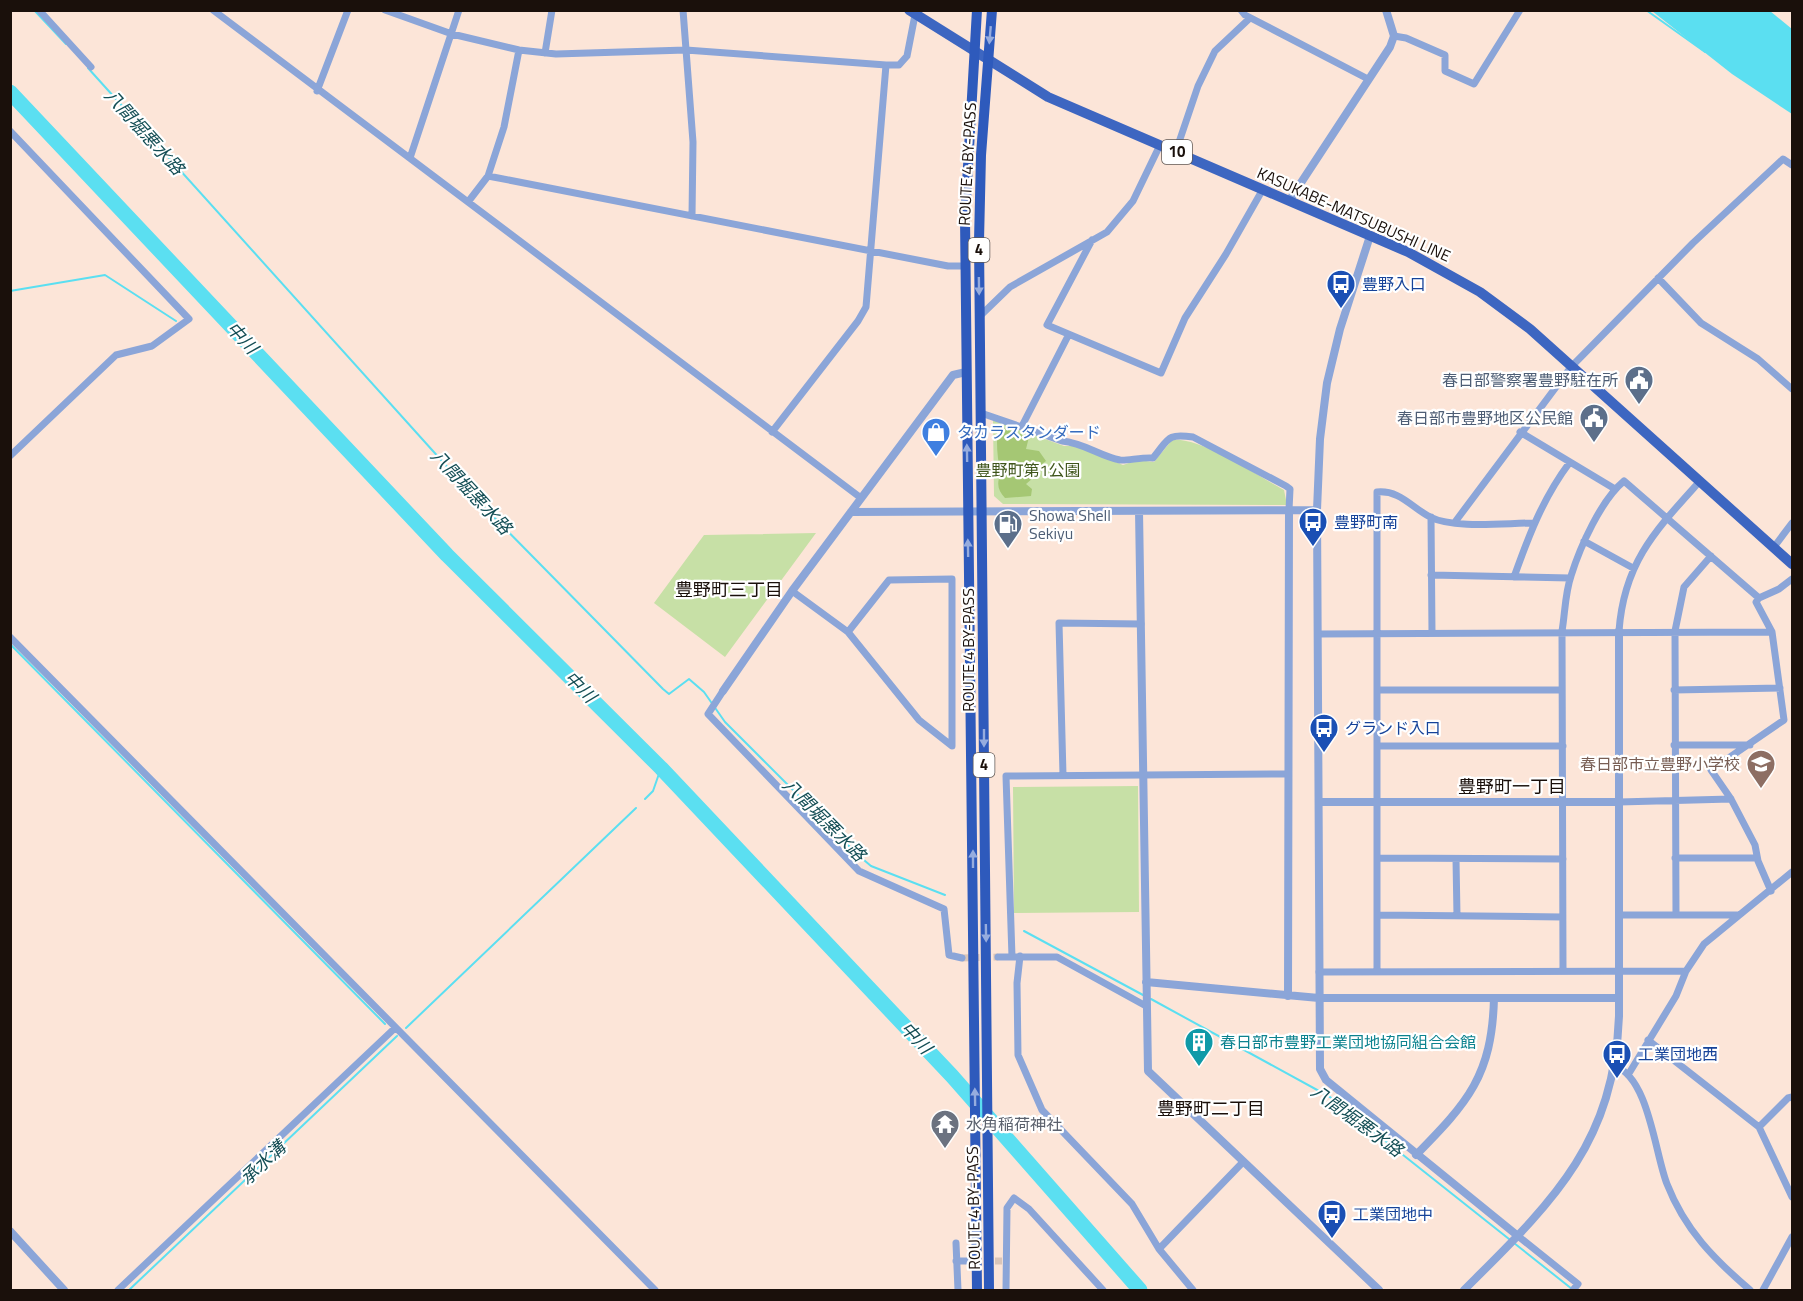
<svg xmlns="http://www.w3.org/2000/svg" width="1803" height="1301" viewBox="0 0 1803 1301" font-family="'Titillium Web','Noto Sans JP',sans-serif">
<style>
.green{fill:#c7e0a6}
.forest{fill:#a5c774}
.water{fill:#5bdff1}
.lines{fill:none;stroke-linecap:round;stroke-linejoin:round}
.stream{stroke:#5bdff1;stroke-width:2}
.river{stroke:#5bdff1;stroke-width:15}
.minor-tunnel{stroke:#dac5b9;stroke-width:7;stroke-dasharray:7 3.5;stroke-linecap:butt}
.minor{stroke:#8ba5d8;stroke-width:7}
.tertiary{stroke:#8ba5d8;stroke-width:8}
.primary{stroke:#3d66c1;stroke-width:10}
.trunk{stroke:#2e5abc;stroke-width:10}
.oneway{fill:#96acde}
.labels{text-anchor:middle;stroke-width:4.5;stroke-linejoin:round;paint-order:stroke}
.shield{fill:#fff;stroke:#5f5854;stroke-width:1.5}
.shield-label{font-size:15px;font-weight:bold;fill:#1a100b}
.street-label{font-size:16px;fill:#1a100b;stroke:#fff}
.transit-label{font-size:16px;fill:#164399;stroke:#fff;text-anchor:start}
.service-label{font-size:16px;fill:#4e5e75;stroke:#fff;text-anchor:end}
.shop-label{font-size:16px;fill:#366cbe;stroke:#fff;text-anchor:start}
.park-label{font-size:16px;fill:#3f551b;stroke:#fff}
.education-label{font-size:16px;fill:#785e54;stroke:#fff;text-anchor:end}
.culture-label{font-size:16px;fill:#0d838f;stroke:#fff;text-anchor:start}
.worship-label{font-size:16px;fill:#5b616d;stroke:#fff;text-anchor:start}
.water-label{font-size:18px;font-style:italic;fill:#144e55;stroke:#fff}
.neighbourhood-label{font-size:18px;fill:#1a100b;stroke:#fff}
</style>
<rect width="100%" height="100%" fill="#fce5d8"/>
<!-- green -->
<path class="green" d="M993 420 1064 446H1077L1123 465 1138 460 1154 462 1172 440C1202 437 1256 475 1284 490L1287 505 1003 504 994 496Z
M816 533 725 657 654 603 704 535Z
M1138 786 1139 912 1014 913 1013 787Z"/>
<!-- forest -->
<path class="forest" d="M998 426 1029 437 1026 449 1039 451 1046 461 1034 470 1033 478 1026 484 1032 489 1031 496 1005 498C998 490 996 484 1001 473 997 459 996 441 998 426Z"/>
<!-- water -->
<path class="water" d="M1652 11H1770L1792 29V114L1732 74Z"/>
<g class="lines">
<!-- stream -->
<path class="stream" d="M34 10 66 44
M1646 10 1705 52
M88 68 478 501 663 689 669 694 689 679 704 692 725 722 858 855 871 866 945 895
M10 291 105 275 176 321
M10 644 385 1024
M645 799 653 791 661 768
M1024 931 1143 995
M1151 999 1330 1097 1572 1289
M406 1028 636 808
M129 1290 397 1036"/>
<!-- river -->
<path class="river" d="M10 92 447 555 661 768 952 1076 1140 1290"/>
<!-- minor-tunnel -->
<path class="minor-tunnel" d="M962 958 998 957
M974 1261H1007"/>
<!-- minor -->
<path class="minor" d="M39 10 91 67
M213 10 861 498
M385 10 452 34 519 50 556 54 686 50 886 65H899L907 56 915 15
M683 10 693 142 692 216
M1241 10 1245 15 1368 79
M1394 36 1406 38 1445 55V71L1474 84 1520 10
M545 53 552 10
M317 91 348 10
M10 131 189 319 152 346 116 355 10 456
M1176 151 1198 86 1215 51 1250 18
M410 158 459 10
M488 176 948 266H965
M468 202 488 176 504 127 519 50
M1092 240 1047 325 1161 373 1185 318 1226 254 1263 189
M1658 278 1701 323 1758 359 1792 389
M979 317 1010 287 1107 232 1133 201 1160 145
M981 413 1062 441C1084 443 1100 456 1120 460 1126 461 1143 457 1153 458 1169 439 1166 433 1193 437L1286 486 1290 489 1289 510
M1022 426 1068 336
M772 432 858 321 866 307 886 65
M1520 432 1615 489
M1431 517 1432 633
M1455 522 1571 367 1693 243 1783 159 1792 165
M1584 541 1633 568
M1774 547 1792 523
M1431 575 1570 578
M1514 577C1529 535 1543 498 1570 462
M952 579V746L919 720 848 632 889 580Z
M792 591 848 632
M1759 598 1779 589 1792 579
M1619 631C1624 562 1656 530 1700 481
M1318 634 1772 632
M10 637 655 1290
M1378 690H1562
M1674 690 1780 688
M723 691 708 714 859 871 944 909 949 955 962 958
M1674 745H1750
M1378 746H1563
M1063 775 1059 623 1141 624
M1619 802 1731 799
M1379 858 1563 859
M1675 858H1757
M1456 859 1457 916
M1378 915 1562 917
M1619 915H1738
M1676 915 1675 631 1684 587 1711 556
M1020 956 1017 983 1018 1055 1042 1110 1132 1204 1159 1249 1193 1290
M998 957H1057L1146 1006
M1012 957 1006 776 1287 774
M1377 971V492C1400 490 1411 507 1430 517 1454 529 1505 523 1533 523
M1563 971 1562 631C1565 614 1565 593 1571 576 1580 547 1601 500 1624 481L1759 598 1756 602 1772 632 1784 720 1711 770 1731 799 1755 845 1758 861 1771 891
M1319 972 1686 971
M1648 1040 1759 1127 1792 1197
M1615 1066C1649 1078 1655 1154 1667 1184 1685 1230 1714 1259 1750 1290
M1628 1075 1676 996 1686 971 1704 944 1792 872
M1759 1127 1788 1098 1792 1097
M1518 1236 1578 1284 1573 1290
M956 1243 958 1290
M1159 1249 1243 1162
M956 1261H969
M118 1290 395 1028
M1006 1290 1007 1208 1014 1198 1029 1209 1103 1290
M1763 1290 1792 1237"/>
<!-- tertiary -->
<path class="tertiary" d="M1289 201 1390 47 1394 36 1386 10
M1370 236 1340 329 1327 383 1320 439 1317 510 1320 1069 1326 1080 1518 1236
M1139 511 1148 1071 1379 1290
M851 512 1317 510
M723 691 792 591 953 375 966 372
M1319 802H1619
M1146 982 1319 998H1619
M1288 996 1289 510
M1416 1155C1468 1102 1492 1076 1494 998
M10 1231 64 1290
M1464 1290C1550 1204 1614 1146 1619 1016V631"/>
<!-- primary -->
<path class="primary" d="M909 10 1048 97 1408 252 1480 292 1530 329 1792 564"/>
<!-- trunk -->
<path class="trunk" d="M977 1290 965 218 977 10
M989 1290 979 241 981 155 992 10"/>
</g>
<!-- one-way arrows -->
<defs><path id="oneway-solid" d="M-6-.8H1V-3.2L6.5 0L1 3.2V.8H-6Z" transform="scale(1.5)"/></defs>
<g class="oneway">
<use href="#oneway-solid" transform="translate(990 35) rotate(95)"/>
<use href="#oneway-solid" transform="translate(979 286) rotate(89)"/>
<use href="#oneway-solid" transform="translate(967 453) rotate(-91)"/>
<use href="#oneway-solid" transform="translate(968 548) rotate(-91)"/>
<use href="#oneway-solid" transform="translate(984 738) rotate(90)"/>
<use href="#oneway-solid" transform="translate(973 859) rotate(-90)"/>
<use href="#oneway-solid" transform="translate(986 933) rotate(89)"/>
<use href="#oneway-solid" transform="translate(975 1097) rotate(-91)"/>
</g>
<!-- icons -->
<defs>
<g id="bus-pin" transform="scale(1.5)"><path d="M0 17L-7.5 6A9.5 9.5 0 1 1 7.5 6Z" fill="#1a4fb4" stroke="#fff"/><path d="M-5-6H5V4H4V6H2V4H-2V6H-4V4H-5ZM-3.5-4V0h7V-4ZM-3.5 1.2v1.5H-2V1.2ZM2 1.2v1.5H3.5V1.2Z" fill="#fff"/></g>
<g id="civic-pin" transform="scale(1.5)"><path d="M0 17L-7.5 6A9.5 9.5 0 1 1 7.5 6Z" fill="#5c6f8a" stroke="#fff"/><path d="M-.6-6.5H3V-4.5H.6V-3L4-1V1h2V6H-6V1h2V-1L-.6-3ZM-1.2 2.5V6h2.4V2.5Z" fill="#fff"/></g>
<g id="shop-pin" transform="scale(1.5)"><path d="M0 17L-7.5 6A9.5 9.5 0 1 1 7.5 6Z" fill="#3f7fe0" stroke="#fff"/><path d="M-5-2.5h2.3a2.7 3.5 0 0 1 5.4 0H5L5.5 6h-11ZM-1.5-2.5h3a1.5 2.3 0 0 0-3 0Z" fill="#fff"/></g>
<g id="fuel-pin" transform="scale(1.5)"><path d="M0 17L-7.5 6A9.5 9.5 0 1 1 7.5 6Z" fill="#5c6f8a" stroke="#fff"/><path d="M-5.5-6h7V0h2V4h1.3V-2.5L3-4.5l.8-.8L6-3V5H2.5V1h-1V6h-7ZM-4.2-4.7v3.2H.2V-4.7Z" fill="#fff"/></g>
<g id="school-pin" transform="scale(1.5)"><path d="M0 17L-7.5 6A9.5 9.5 0 1 1 7.5 6Z" fill="#8d6e63" stroke="#fff"/><path d="M0-5L7-2L0 1L-7-2ZM-4 1L0 2.5L4 1V4Q0 6-4 4Z" fill="#fff"/></g>
<g id="building-pin" transform="scale(1.5)"><path d="M0 17L-7.5 6A9.5 9.5 0 1 1 7.5 6Z" fill="#0f9aa8" stroke="#fff"/><path d="M-4-6H4V6H1V3H-1V6H-4ZM-2.5-4.3h1.7v1.8h-1.7ZM.8-4.3h1.7v1.8H.8ZM-2.5-1h1.7V.8h-1.7ZM.8-1h1.7V.8H.8Z" fill="#fff"/></g>
<g id="temple-pin" transform="scale(1.5)"><path d="M0 17L-7.5 6A9.5 9.5 0 1 1 7.5 6Z" fill="#6b7280" stroke="#fff"/><path d="M0-6L5-2H3V0L6.5 2.5H4V6H1.5V3h-3V6H-4V2.5H-6.5L-3 0V-2H-5Z" fill="#fff"/></g>
</defs>
<g fill-rule="evenodd">
<use href="#bus-pin" x="1341" y="284"/>
<use href="#civic-pin" x="1639" y="380"/>
<use href="#civic-pin" x="1594" y="418"/>
<use href="#shop-pin" x="936" y="432"/>
<use href="#bus-pin" x="1313" y="522"/>
<use href="#fuel-pin" x="1008" y="524"/>
<use href="#bus-pin" x="1324" y="728"/>
<use href="#school-pin" x="1761" y="764"/>
<use href="#building-pin" x="1199" y="1042"/>
<use href="#bus-pin" x="1617" y="1054"/>
<use href="#temple-pin" x="945" y="1124"/>
<use href="#bus-pin" x="1332" y="1214"/>
</g>
<g class="labels">
<!-- shield labels -->
<g class="shield">
<rect x="1162" y="140" width="30" height="24" rx="4.5"/>
<rect x="968.5" y="238" width="21" height="24" rx="4.5"/>
<rect x="973.5" y="753" width="21" height="24" rx="4.5"/>
</g>
<g class="shield-label">
<text x="1177" y="157">10</text>
<text x="979" y="255">4</text>
<text x="984" y="770">4</text>
</g>
<!-- street labels -->
<g class="street-label">
<text transform="translate(967 164) rotate(-87)" y="6">ROUTE 4 BY-PASS</text>
<text transform="translate(1354 214) rotate(24)" y="6">KASUKABE-MATSUBUSHI LINE</text>
<text transform="translate(968 650) rotate(-90)" y="6">ROUTE 4 BY-PASS</text>
<text transform="translate(973 1208) rotate(-91)" y="6">ROUTE 4 BY-PASS</text>
</g>
<!-- transit labels -->
<g class="transit-label">
<text x="1362" y="290">豊野入口</text>
<text x="1334" y="528">豊野町南</text>
<text x="1345" y="734">グランド入口</text>
<text x="1638" y="1060">工業団地西</text>
<text x="1353" y="1220">工業団地中</text>
</g>
<!-- service labels -->
<g class="service-label">
<text x="1618" y="386">春日部警察署豊野駐在所</text>
<text x="1573" y="424">春日部市豊野地区公民館</text>
<text x="1029" y="521" text-anchor="start">Showa Shell<tspan x="1029" dy="18">Sekiyu</tspan></text>
</g>
<!-- shop labels -->
<g class="shop-label">
<text x="957" y="438">タカラスタンダード</text>
</g>
<!-- park labels -->
<g class="park-label">
<text x="1028" y="476">豊野町第1公園</text>
</g>
<!-- education labels -->
<g class="education-label">
<text x="1740" y="770">春日部市立豊野小学校</text>
</g>
<!-- culture labels -->
<g class="culture-label">
<text x="1220" y="1048">春日部市豊野工業団地協同組合会館</text>
</g>
<!-- worship labels -->
<g class="worship-label">
<text x="966" y="1130">水角稲荷神社</text>
</g>
<!-- water labels -->
<g class="water-label">
<text transform="translate(144 132) rotate(48)" y="6">八間堀悪水路</text>
<text transform="translate(242 338) rotate(47)" y="6">中川</text>
<text transform="translate(471 492) rotate(47)" y="6">八間堀悪水路</text>
<text transform="translate(580 687) rotate(45)" y="6">中川</text>
<text transform="translate(824 820) rotate(45)" y="6">八間堀悪水路</text>
<text transform="translate(916 1038) rotate(47)" y="6">中川</text>
<text transform="translate(1357 1121) rotate(36)" y="6">八間堀悪水路</text>
<text transform="translate(263 1163) rotate(-43)" y="6">承水溝</text>
</g>
<!-- neighbourhood labels -->
<g class="neighbourhood-label">
<text x="729" y="596">豊野町三丁目</text>
<text x="1512" y="793">豊野町一丁目</text>
<text x="1211" y="1115">豊野町二丁目</text>
</g>
</g>
<!-- border -->
<rect width="1803" height="1301" fill="none" stroke="#1a100b" stroke-width="24"/>
</svg>
